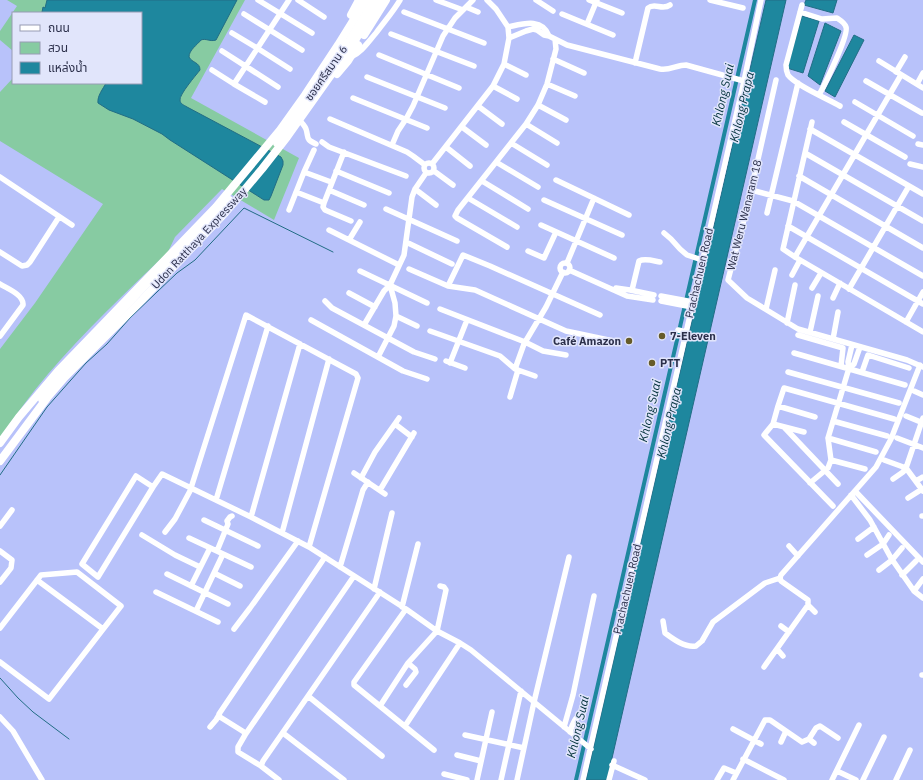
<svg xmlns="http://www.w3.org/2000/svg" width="923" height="780" viewBox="0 0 923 780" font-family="'IBM Plex Sans','Noto Sans Thai',sans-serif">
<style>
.green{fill:#87cba2}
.water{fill:#1e879e;stroke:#226d85}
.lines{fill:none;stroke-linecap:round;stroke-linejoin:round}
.stream{stroke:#226d85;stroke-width:1}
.canal{stroke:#1e879e;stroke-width:4}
.minor{stroke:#fff;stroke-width:5.5}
.highway{stroke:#fff;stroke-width:8}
.poi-dot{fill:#665b28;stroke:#e1e5fb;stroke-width:1.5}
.labels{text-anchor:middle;stroke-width:3;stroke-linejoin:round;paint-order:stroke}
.street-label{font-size:11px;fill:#2b2f4a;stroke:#e1e5fb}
.poi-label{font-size:11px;font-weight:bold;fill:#2b2f4a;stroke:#e1e5fb;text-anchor:start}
.water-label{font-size:12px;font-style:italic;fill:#03323c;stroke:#e1e5fb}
</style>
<rect width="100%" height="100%" fill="#b8c2fa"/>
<!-- green -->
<path class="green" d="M7 0H245L191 98 299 158 274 220 222 189 175 237 168 252C127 291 85 331 48 374 31 394 15 416 0 438V349L35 303 103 204 0 141V92L13 78V83H141V13H13V51L0 40V31L17 6Z"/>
<!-- water -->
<path class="water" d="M47 0H237L216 40C210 42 206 38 201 40 197 45 189 50 189 57 192 63 200 62 200 70 196 75 179 95 180 100 180 104 184 105 187 107L281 157 283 161V165L271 196 269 200H264L170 140 162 134 133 119 109 110 98 103C97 96 103 89 106 83H141V13H44L42 12 43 7 45 8Z
M766 0H786L607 780H586Z
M806 0H837L833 13 804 5Z
M802 16 819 21 803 73 787 68Z
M825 23 841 31 820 85 808 76Z
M854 35 864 40 835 97 825 91Z"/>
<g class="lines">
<!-- stream -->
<path class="stream" d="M0 475 47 407 86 363 107 344 130 318 157 292 177 273 195 260 244 208 333 252
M0 678 18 698 33 712 69 739"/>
<!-- canal -->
<path class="canal" d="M576 780 755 0"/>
<!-- minor -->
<path class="minor" d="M258 0 312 33
M298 0 324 17
M436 0 463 10
M536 0 553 11
M589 0 622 13
M710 0 743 8
M802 5 786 65C786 69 786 71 788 75 795 85 828 99 840 106
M466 7 478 12
M404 12 484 43
M800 12 822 19 837 18C840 20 845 23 846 27 849 35 825 84 819 95
M244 14 302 50
M562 14 613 35
M587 24 597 0
M508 27C522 24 542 17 549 36
M232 33 257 48 290 69
M391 34 474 66
M509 38 526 31 533 29 537 30 544 35 549 36 567 45 660 69C669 71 677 65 686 65L744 81
M222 51 278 87
M379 55 459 88
M351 57C362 52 368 42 376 33 384 22 393 12 400 0
M553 59 584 73
M879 61 923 88
M635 63 648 8C655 2 662 11 670 5
M504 64 526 75
M212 70 234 84
M896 72 905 57
M367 77 445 108
M776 80 746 212 728 280 747 298 798 329 907 360 923 367
M866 81 922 113
M547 84 575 96
M917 84 923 73
M493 86 517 99
M353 98 427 128
M265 102 234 84 289 0
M855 102 913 136
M538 105 566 120
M478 106 502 124
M297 118C300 121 304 124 306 129 309 138 305 139 316 144
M330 119 407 152 413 156 425 165
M812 122 783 249 795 257 923 332
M844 122 905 157
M526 124 557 143
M462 127 486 145
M810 129 923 194
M322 142 329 147 406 176
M511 143 547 165
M276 144 349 39 373 0
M918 144 923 145
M392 145 398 131 406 119 413 106 443 36 455 18 473 0
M446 147 470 166
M344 152 324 203 323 207 325 210 351 221
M805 153 923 221
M496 162 538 187
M424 168a5 5 0 1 1 10 0a5 5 0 1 1-10 0Z
M432 164 493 86 504 64 509 38 508 27 496 9 487 0
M910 164 923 167
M336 171 389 193
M434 171 453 185
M304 172 331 182
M799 176 923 248
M0 177 72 225
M556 180 629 215
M482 181 528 209
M415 189 436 205
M329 190 364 205
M751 190 793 201 923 276
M296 192 324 203
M468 198 517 227
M544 200 622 235
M386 209 457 241
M289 210 304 172 314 150
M767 213 798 83
M541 225 614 258
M788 226 923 304
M329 230 399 265
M664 233 671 239 680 249 687 255 702 260
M349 240 360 222
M406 242 452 264
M507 247 457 218 455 216 458 210 496 162 526 124 538 105 547 84 556 49 555 39
M528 251 544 258 556 232
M0 252 22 266 27 265 30 262 59 217
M795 257 901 75
M567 263 594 198
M560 268a5 5 0 1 1 10 0a5 5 0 1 1-10 0Z
M409 269 448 286 475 290 566 331 618 342
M569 270 627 296 653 300
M360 271 427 303
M792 275 800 260
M0 284C8 289 24 295 23 305L0 336
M448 286 463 255 490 266 600 315
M616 288 630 290 654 295
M812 288 821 273
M849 289 909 186
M632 290 639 261C645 258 654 261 660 262
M349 293 375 307
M661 296 693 302
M833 298 840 283
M325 301 332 308 414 352 435 359
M661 301 692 307
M440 309 525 342 543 351 566 355
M766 309 775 270
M396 316 417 326
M311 320 403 371 427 379
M906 322 923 292
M787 323 795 285
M364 325 384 291 390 285 404 255 412 197 415 189 426 173
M678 330 686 332
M430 331 500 356 515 369 535 376
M810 332 818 296
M798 335 843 348 841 366
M833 339 838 312
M852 345 848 362 849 368 854 364 860 347
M794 353 905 385
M378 357 394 326 396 316 395 303 390 285
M446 361 465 368
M450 363 467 320
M515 369 524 344 546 307 563 272
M788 372 899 403
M862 372 868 355 909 368
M914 391 923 395
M510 397 518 370
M41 400 55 381 230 199
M778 406 773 424 764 435 833 506
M906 416 923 423
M815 417 778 406 784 388 894 419
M833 421 887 436
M395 424 412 437
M773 424 804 432
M784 427 838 484
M828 438 876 452
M897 438 923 448
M831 460 865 469
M884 460 906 468 923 491
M354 473 385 494
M361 478 375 452 399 418
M893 479 903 472 906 468 923 418
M916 481 923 477
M810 483 828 468 831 460 828 438 849 368
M153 487 136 476 82 564 98 577 153 487 162 474 251 517 309 547 406 609 437 631 460 643 471 650 591 749
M380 490 414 433
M855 491 923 562
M851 495 870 520 891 558 914 591 923 598
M908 498 922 489
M216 500 268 326
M922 516H923
M251 517 300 344
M204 520 258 546
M0 526 12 510
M165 532 175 519 190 491 191 488 246 315 356 374 358 378 309 547
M282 533 329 359
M142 535 175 555 200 567
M189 538 251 567
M858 539 874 527
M789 546 798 556
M0 551 12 560 11 568 0 582
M217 551 228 524 227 521 230 517 232 516
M867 555 883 544 889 535
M340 567 363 490 368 482
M879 570 892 560 902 548
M214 573 240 586
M167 574 228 604
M902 575 916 561
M37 580 103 629
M191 586 210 548
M374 589 392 513
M914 591 923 579
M156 592 218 622
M808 605 815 612
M402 607 418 544
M406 609 354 682V685L434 750
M196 611 223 554
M663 621 665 633C673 639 685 648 696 646L702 641 713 622 765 583 780 578
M781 626 789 632
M0 628 41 575 77 572 121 606 49 699 0 662
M234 629 250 608 298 541
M777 649 783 656
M764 667 808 605V600L781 581 780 578 781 575 876 467 891 439 920 365
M922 675H923
M406 685 416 672 415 669 408 663
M308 696 382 756
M380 706 408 663 437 631 446 590 444 587 440 586
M0 717 13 731 42 780
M405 726 460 643
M210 727 216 720 219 715
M564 727 573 695 594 596
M733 729 761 744
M570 732C572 725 575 716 583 714
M283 733 344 780
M245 735 354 576
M465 735 524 748
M809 739 816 728 820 726 838 738
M781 742 786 731
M457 755 481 761
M743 759 784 780
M612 765 645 780
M261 766 263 761 380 592
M837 771 856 780
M444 774 467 780
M279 780 261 766 238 752V747L245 735 244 732 220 717 219 714 325 557
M477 780 492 712
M501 780 521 691
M517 780 534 702 569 557
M583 780 744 81 761 0
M609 780 614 761
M717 780 724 768 736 773
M733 780 765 720H770L802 742 809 739 814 743
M832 780 859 725
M863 780 884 737
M896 780 910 750"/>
<!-- highway -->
<path class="highway" d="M351 15 359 0
M364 35 386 0
M337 74 348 61 358 45
M0 443 19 417 58 371 216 207 280 130 305 95 338 45 366 0
M0 461 47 398 65 377 142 300 225 213 262 169 287 137 353 44 379 0"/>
</g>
<!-- markers -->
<g class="poi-dot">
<circle cx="662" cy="336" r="4"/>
<circle cx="629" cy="341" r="4"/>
<circle cx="652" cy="363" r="4"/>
</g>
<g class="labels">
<!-- street labels -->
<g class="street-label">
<text transform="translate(326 73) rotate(-55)" y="4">ซอยศรีสมาน 6</text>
<text transform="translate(744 215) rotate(-76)" y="4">Wat Weru Wanaram 18</text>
<text transform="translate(199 238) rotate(-47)" y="4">Udon Ratthaya Expressway</text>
<text transform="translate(699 273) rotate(-77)" y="4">Prachachuen Road</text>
<text transform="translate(627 589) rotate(-77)" y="4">Prachachuen Road</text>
</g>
<!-- poi labels -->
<g class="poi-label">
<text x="670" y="340">7-Eleven</text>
<text x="621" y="345" text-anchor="end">Café Amazon</text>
<text x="660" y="367">PTT</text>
</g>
<!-- water labels -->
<g class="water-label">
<text transform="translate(723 95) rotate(-77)" y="4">Khlong Suai</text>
<text transform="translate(742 107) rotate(-77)" y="4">Khlong Prapa</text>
<text transform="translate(650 411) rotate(-77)" y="4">Khlong Suai</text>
<text transform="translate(669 423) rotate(-77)" y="4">Khlong Prapa</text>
<text transform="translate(578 727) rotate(-77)" y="4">Khlong Suai</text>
</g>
</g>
<!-- legend -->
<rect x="12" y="12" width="130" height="72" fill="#e1e5fb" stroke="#989cb4"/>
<rect x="20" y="25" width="20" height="6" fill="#ffffff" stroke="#989cb4"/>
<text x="48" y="32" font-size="12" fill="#2b2f4a">ถนน</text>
<rect x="20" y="42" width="20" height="12" fill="#87cba2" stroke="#989cb4"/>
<text x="48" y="52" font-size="12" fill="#2b2f4a">สวน</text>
<rect x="20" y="62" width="20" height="12" fill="#1e879e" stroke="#989cb4"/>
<text x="48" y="72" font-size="12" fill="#2b2f4a">แหล่งน้ำ</text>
</svg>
